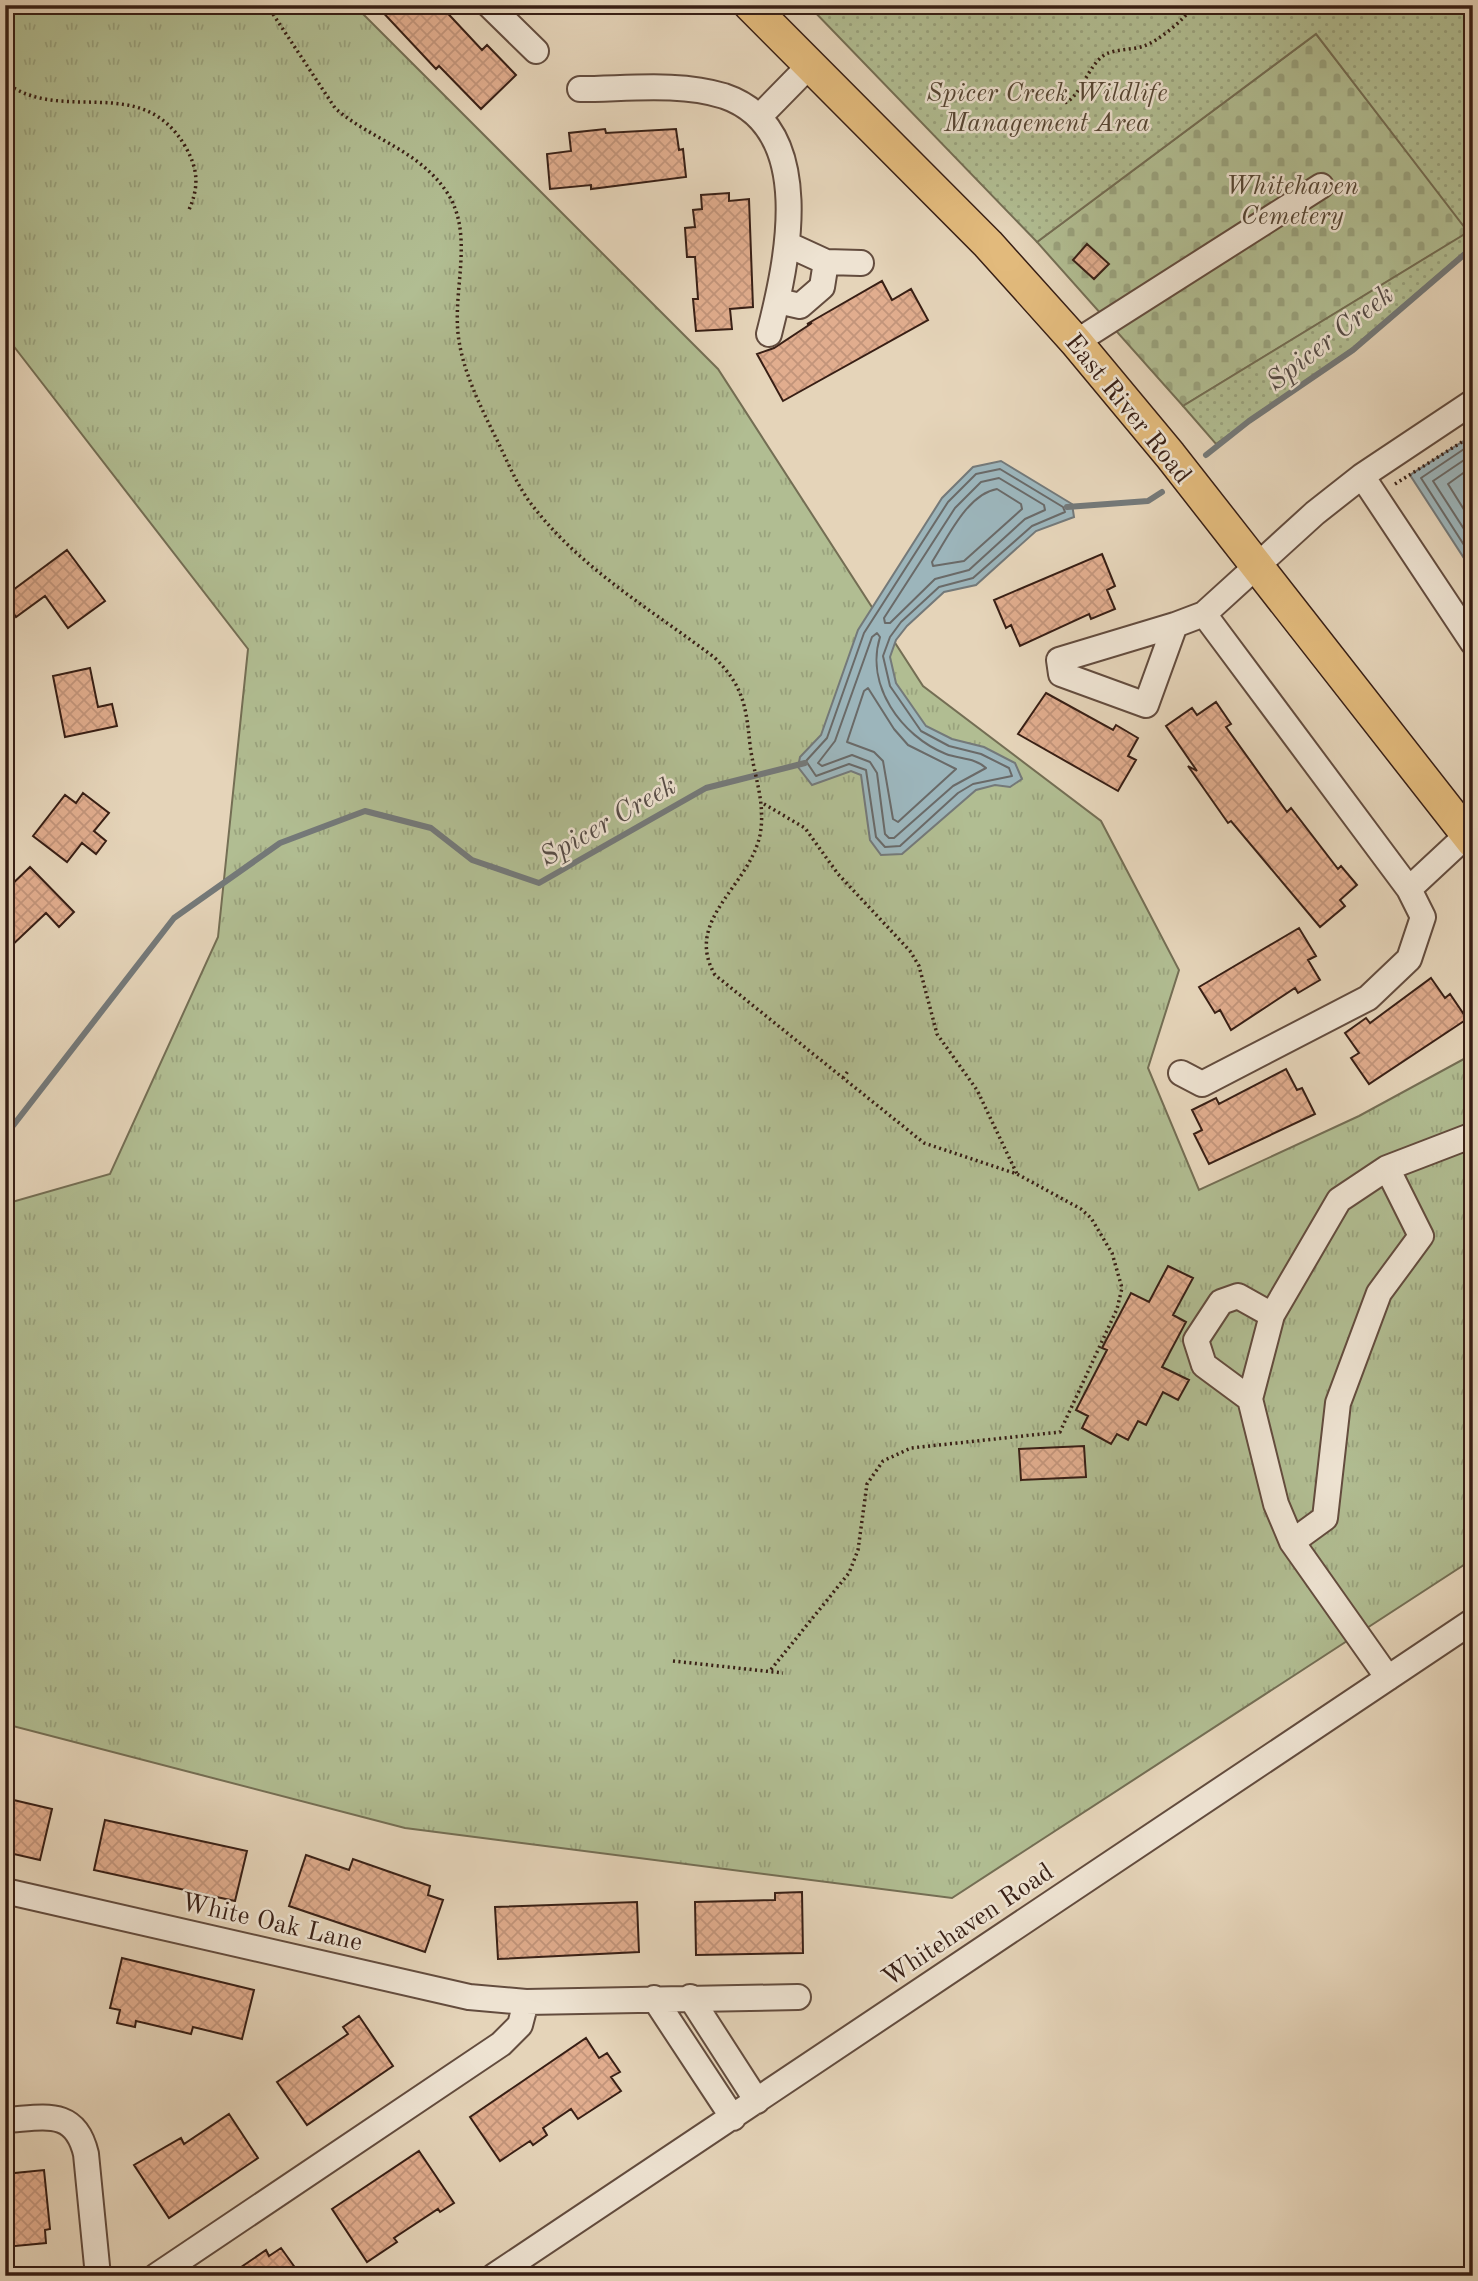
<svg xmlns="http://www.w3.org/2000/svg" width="1478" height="2281" viewBox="0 0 1478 2281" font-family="'Old Standard TT',serif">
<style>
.grass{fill:url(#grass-tufts);stroke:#746e54;stroke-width:2}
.cemetery{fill:url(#cemetery-stones);stroke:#746e54;stroke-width:2}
.park{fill:url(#park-dots);stroke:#746e54;stroke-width:2}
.water{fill:#9cb5bb;stroke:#747979;stroke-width:2}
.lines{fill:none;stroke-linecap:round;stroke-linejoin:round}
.shore{stroke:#6a6a68;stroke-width:2}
.stream{stroke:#747979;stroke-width:6}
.building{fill:url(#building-cross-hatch);stroke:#381f15;stroke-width:2}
.minor-casing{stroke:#634c3e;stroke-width:28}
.major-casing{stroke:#381f15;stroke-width:35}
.path{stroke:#381f15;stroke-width:3.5;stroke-dasharray:2 3.5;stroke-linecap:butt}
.minor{stroke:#eee3d2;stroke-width:24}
.major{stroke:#e2ba7c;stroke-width:32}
.labels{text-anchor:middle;stroke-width:5;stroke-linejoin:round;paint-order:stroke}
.park-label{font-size:26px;font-style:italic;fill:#564634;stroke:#eee3d2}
.street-label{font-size:26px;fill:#381f15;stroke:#eee3d2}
.water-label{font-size:28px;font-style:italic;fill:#564c47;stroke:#eee3d2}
</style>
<defs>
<pattern id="grass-tufts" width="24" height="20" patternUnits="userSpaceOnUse" patternTransform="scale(1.75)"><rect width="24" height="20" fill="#b1bd92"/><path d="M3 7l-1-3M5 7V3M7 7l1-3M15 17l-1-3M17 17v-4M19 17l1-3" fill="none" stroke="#99a27d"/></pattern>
<pattern id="cemetery-stones" width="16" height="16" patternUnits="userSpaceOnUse" patternTransform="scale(1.75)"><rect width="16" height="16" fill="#b1bd92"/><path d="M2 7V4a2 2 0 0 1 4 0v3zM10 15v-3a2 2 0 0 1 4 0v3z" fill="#99a27d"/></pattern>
<pattern id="park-dots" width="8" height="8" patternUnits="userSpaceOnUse" patternTransform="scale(1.75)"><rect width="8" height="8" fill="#b1bd92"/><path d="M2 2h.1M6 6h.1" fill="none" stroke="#99a27d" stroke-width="1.8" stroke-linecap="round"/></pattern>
<pattern id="building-cross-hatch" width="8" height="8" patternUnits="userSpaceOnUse" patternTransform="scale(1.75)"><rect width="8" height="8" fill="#e1ad8e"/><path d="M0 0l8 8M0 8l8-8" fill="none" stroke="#c2947a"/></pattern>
</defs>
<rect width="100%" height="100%" fill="#e5d4b9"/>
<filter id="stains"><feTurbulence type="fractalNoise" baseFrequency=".00286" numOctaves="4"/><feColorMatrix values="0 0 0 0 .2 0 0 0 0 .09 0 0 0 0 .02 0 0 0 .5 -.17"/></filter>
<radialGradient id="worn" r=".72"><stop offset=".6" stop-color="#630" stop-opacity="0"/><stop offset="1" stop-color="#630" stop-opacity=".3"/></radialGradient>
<!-- grass -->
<path class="grass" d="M5 5H354L718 369 923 686 1101 821 1179 970 1148 1068 1199 1190 1359 1116 1473 1054V1559L952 1898 405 1828 5 1724V1204L110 1174 218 937 248 649 5 335Z"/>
<!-- cemetery -->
<path class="cemetery" d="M1316 34 1469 232 1183 406 1037 242Z"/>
<!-- park -->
<path class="park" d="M808 5H1473V245L1353 348 1216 444 1183 406 1468 232 1316 34 1037 242Z"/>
<!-- water -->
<path class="water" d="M1473 435V572L1410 475Z
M1001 461 1072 504 1074 517 1036 531 976 585 944 592 907 626 896 640 890 657 896 683 926 726 952 739 984 747 1015 763 1022 779 1010 787 995 785 976 790 902 854 881 855 870 840 861 775 851 771 812 785 798 767 800 757 821 735 858 630 942 498 973 467Z"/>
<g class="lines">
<!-- shore -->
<path class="shore" d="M1473 443 1421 478 1473 559
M1473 454 1433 481 1473 543
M1473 466 1448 484 1473 524
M1000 469 1063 507 1065 512 1032 526 973 578 939 587 901 622 890 637 883 656 890 686 921 731 949 746 981 754 1009 768 1012 776 973 784 958 793 900 846 885 847 876 837 866 770 849 764 816 776 806 761 827 738 864 633 948 502 976 474Z
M999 478 1044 505 1045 510 1025 519 969 570 935 579 890 623H885L884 618 955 508 981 482Z
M997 489 1021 504 1022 509 964 561 933 566 932 562C947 539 967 494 997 489Z
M877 633 880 637C865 685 901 736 946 754 959 759 976 758 986 768L953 786 894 838H889L885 834 877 773 870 762 852 755 822 766 818 763 835 741 872 637Z
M868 688 894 729 908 745 956 769 898 822 893 819 883 761 874 752 847 742 864 691Z"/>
<!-- stream -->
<path class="stream" d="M1206 455 1249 421 1353 350 1473 247
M1067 507 1148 501 1162 492
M5 1136 174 918 280 843 365 811 431 828 472 860 539 883 706 788 805 763"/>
</g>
<!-- building -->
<path class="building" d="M376 5H440L482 50 487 45 516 75 481 109 439 66 436 69Z
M605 129 606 133 676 129 679 150 683 149 686 177 591 189V185L550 189 547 154 571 151 569 133Z
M729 193V201L749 199 753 307 730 309 732 329 696 331 693 299H698L695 257H687L685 228 695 227 693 210 702 209 701 195Z
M1087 244 1109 264 1094 279 1073 260Z
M882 281 892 300 911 289 928 320 783 401 757 354 774 348 812 323 807 324Z
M67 550 105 601 68 628 45 596 16 617 5 601V596Z
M1102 554 1115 586 1107 590 1115 609 1091 619 1089 614 1020 646 1011 625 1006 628 994 600Z
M90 668 98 707 112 704 117 726 65 737 53 676Z
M1046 693 1113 730 1116 725 1138 738 1128 756 1136 760 1118 791 1018 734Z
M1216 702 1231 724 1226 727 1287 812 1291 808 1338 869 1341 866 1357 885 1340 900 1345 906 1320 927 1231 821 1228 823 1188 766 1197 771 1166 726 1192 708 1197 715Z
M83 793 109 813 94 831 106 841 96 854 82 843 67 862 33 836 65 795 76 803Z
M30 867 74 912 59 927 46 913 5 952V891Z
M1299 928 1316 956 1308 960 1320 980 1298 993 1295 988 1231 1030 1220 1010 1215 1013 1199 987Z
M1431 978 1445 998 1450 994 1467 1019 1369 1084 1351 1058 1359 1053 1345 1033 1366 1018 1370 1023Z
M1286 1069 1297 1090 1302 1088 1315 1114 1209 1164 1194 1134 1202 1130 1192 1110 1216 1098 1219 1104Z
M1168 1266 1193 1278 1173 1315 1186 1322 1162 1367 1189 1380 1178 1400 1163 1392 1146 1425 1138 1421 1128 1440 1117 1434 1111 1444 1082 1428 1088 1416 1076 1410 1107 1350 1102 1348 1131 1293 1149 1302Z
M1084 1446 1086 1477 1021 1480 1019 1449Z
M5 1798 52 1809 40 1860 5 1852Z
M105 1820 247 1851 235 1901 94 1870Z
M306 1855 349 1870 353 1859 430 1886 428 1895 443 1900 425 1952 289 1906Z
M802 1892 803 1953 696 1955 695 1902 775 1900V1893Z
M637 1902 639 1952 498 1959 495 1907Z
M122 1958 254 1990 242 2039 193 2027 191 2034 136 2021 135 2027 117 2023 120 2010 110 2008Z
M359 2016 393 2066 307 2125 277 2082 348 2034 343 2027Z
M586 2038 599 2058 607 2053 620 2072 611 2077 621 2091 578 2119 571 2109 543 2128 547 2135 533 2145 530 2141 500 2161 470 2117Z
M229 2114 258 2158 169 2218 134 2165 181 2138 184 2144Z
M419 2151 454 2203 440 2212 438 2209 394 2238 397 2242 367 2262 332 2209Z
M44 2170 50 2229 45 2230 46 2243 5 2247V2174Z
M281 2248 301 2276H228L266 2250 269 2256Z"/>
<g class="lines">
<!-- minor casing -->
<g class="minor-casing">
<path id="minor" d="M489 5 536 51
M580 89C626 89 679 82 724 96 818 128 787 263 769 334
M759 117 809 66
M789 245 826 262 861 263
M778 301 800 306 822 287 826 262
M1076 342 1321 186
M1362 476 1473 402
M1175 625 1146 705 1061 674 1059 660 1175 625 1204 614 1315 513 1362 476 1473 643
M1409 889 1467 835
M1181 1073 1202 1084 1368 998 1409 959 1423 917 1409 889 1204 614
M1250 1399 1204 1365 1196 1340 1221 1302 1238 1296 1272 1315
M1292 1542 1325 1518 1338 1403 1379 1293 1421 1236 1387 1168
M1388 1678 1292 1542 1276 1504 1250 1399 1272 1315 1339 1200 1387 1168 1473 1135
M5 1891 469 1997 526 2002 798 1997
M690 1997 757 2101
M654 1998 733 2118
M5 2120C43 2118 75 2107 86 2154L98 2276
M156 2276 501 2044 520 2025 526 2002
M494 2276 1473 1621"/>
</g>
<!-- major casing -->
<g class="major-casing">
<path id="major" d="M750 5 988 244 1076 342 1170 455 1473 842"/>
</g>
<!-- path -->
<path class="path" d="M267 5 335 108C371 140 420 150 448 194 475 237 451 293 459 341 464 372 478 401 492 430 505 455 515 483 532 505 581 569 652 610 715 658 744 687 746 707 750 745 754 776 766 803 760 835 749 887 683 920 715 975L924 1143 1017 1174 1081 1209 1091 1218 1112 1253 1122 1288 1117 1309 1060 1432 911 1448 883 1461 867 1484 858 1550 849 1573 769 1672
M5 82C62 126 141 71 185 146 199 170 199 188 188 212
M1065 103C1082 95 1088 64 1106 54 1117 49 1132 50 1144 46 1160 40 1185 19 1194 5
M1395 484 1473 435
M764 804 805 828 838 874 910 951 919 966 937 1034 977 1090 1017 1174
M843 1078 848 1071
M673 1661 783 1673"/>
<!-- minor -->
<use href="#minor" class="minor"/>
<!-- major -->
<use href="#major" class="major"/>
</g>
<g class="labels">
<!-- park labels -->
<g class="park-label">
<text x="1047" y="101">Spicer Creek Wildlife<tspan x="1047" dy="30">Management Area</tspan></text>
<text x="1292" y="194">Whitehaven<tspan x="1292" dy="30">Cemetery</tspan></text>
</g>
<!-- street labels -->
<g class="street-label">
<text transform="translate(1129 408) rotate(51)" y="9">East River Road</text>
<text transform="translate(272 1921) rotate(13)" y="9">White Oak Lane</text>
<text transform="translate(967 1924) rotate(-34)" y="9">Whitehaven Road</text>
</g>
<!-- water labels -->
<g class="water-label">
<text transform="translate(1329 337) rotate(-38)" y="10">Spicer Creek</text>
<text transform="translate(607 820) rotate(-30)" y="10">Spicer Creek</text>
</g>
</g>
<!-- margin -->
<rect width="1478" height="2281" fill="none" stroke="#e5d4b9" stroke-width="28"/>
<rect x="7" y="7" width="1464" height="2267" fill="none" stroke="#381f15" stroke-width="3.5"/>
<rect x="14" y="14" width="1450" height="2253" fill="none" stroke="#381f15" stroke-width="2"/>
<rect width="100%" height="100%" filter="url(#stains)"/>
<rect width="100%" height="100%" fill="url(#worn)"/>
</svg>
